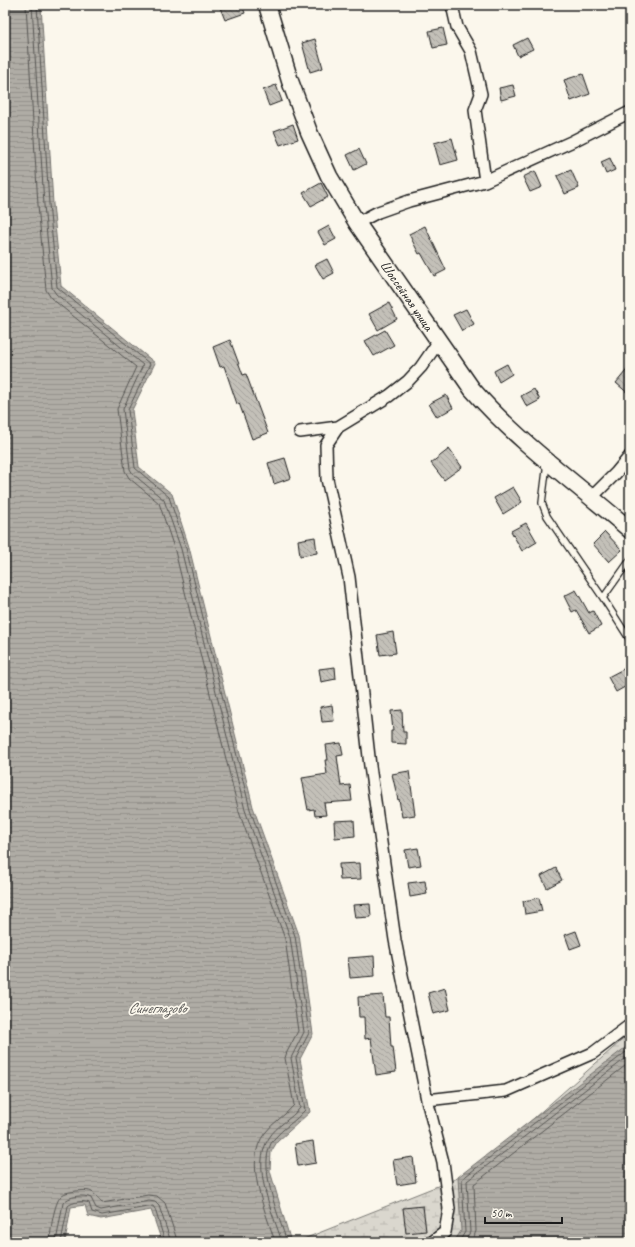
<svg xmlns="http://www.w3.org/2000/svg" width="635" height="1247" viewBox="0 0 635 1247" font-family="Caveat,sans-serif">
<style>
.wetland{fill:url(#wetland-marsh);stroke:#7b7a75}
.water{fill:url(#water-rules);stroke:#74726e}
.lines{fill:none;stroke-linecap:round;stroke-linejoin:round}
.shore{stroke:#575653;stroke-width:1}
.building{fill:url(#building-back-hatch);stroke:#1c1c1c}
.lane-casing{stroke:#1c1c1c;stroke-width:8}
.street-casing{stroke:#1c1c1c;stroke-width:14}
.secondary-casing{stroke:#1c1c1c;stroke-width:19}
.lane{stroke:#fbf7ec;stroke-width:5.5}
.street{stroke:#fbf7ec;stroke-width:11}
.secondary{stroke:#fbf7ec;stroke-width:16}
.labels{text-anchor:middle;stroke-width:3.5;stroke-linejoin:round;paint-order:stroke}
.street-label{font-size:14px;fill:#1c1c1c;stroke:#fbf7ec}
.water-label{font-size:15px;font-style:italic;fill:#575653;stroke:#fbf7ec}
</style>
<defs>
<pattern id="wetland-marsh" width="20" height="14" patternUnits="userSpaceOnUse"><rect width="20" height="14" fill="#dad7ce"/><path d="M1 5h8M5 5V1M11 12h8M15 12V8" fill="none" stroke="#bab8b0"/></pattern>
<pattern id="water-rules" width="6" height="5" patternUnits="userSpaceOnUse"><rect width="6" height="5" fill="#afaca5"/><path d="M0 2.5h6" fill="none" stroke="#96938d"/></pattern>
<pattern id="building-back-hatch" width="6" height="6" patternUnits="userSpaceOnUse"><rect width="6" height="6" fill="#c3c0b8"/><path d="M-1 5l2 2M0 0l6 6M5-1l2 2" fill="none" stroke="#a7a49e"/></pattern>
</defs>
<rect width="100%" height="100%" fill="#fbf7ec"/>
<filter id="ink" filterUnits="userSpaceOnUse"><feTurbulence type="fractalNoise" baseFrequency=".025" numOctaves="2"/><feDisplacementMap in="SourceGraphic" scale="8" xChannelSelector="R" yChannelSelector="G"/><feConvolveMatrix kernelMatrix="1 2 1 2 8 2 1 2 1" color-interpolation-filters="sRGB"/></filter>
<g filter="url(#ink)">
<!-- wetland -->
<path class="wetland" d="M630 1033V1242H296L473 1172Z"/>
<!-- water -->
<path class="water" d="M5 5H41L53 204 61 286 155 363 132 410 139 467 172 494 189 547 253 807 299 935 313 1034 300 1059 310 1112 277 1142 271 1152 270 1171 291 1242H162L151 1210 101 1219 88 1216 85 1205 71 1207 65 1242H5Z
M630 1044V1242H454L461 1231 458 1177Z"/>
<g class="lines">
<!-- shore -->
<path class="shore" d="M26 5 38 205 46 290 51 298 136 367 117 409 125 471 129 478 159 503 175 551 239 812 285 939 298 1031 287 1052 285 1058 294 1105C285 1116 273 1122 265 1133 242 1162 266 1211 275 1242
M32 5 44 205 52 288 56 294 143 365 123 409 130 469 133 474 164 500 181 549 245 810 290 937 304 1032 291 1058 300 1108C291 1119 276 1126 269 1138 250 1166 273 1213 282 1242
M37 5 49 204 57 287 150 364 128 410 135 468 169 497 186 548 250 809 295 936 309 1033 296 1058 305 1110C296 1121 283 1128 274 1139 255 1162 279 1216 287 1242
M50 1242C50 1232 54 1203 61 1196 65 1192 71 1192 76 1191 94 1189 92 1192 102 1203L148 1195 157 1196 165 1203 176 1237 177 1242
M56 1242 63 1203C69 1196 83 1194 91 1198L96 1208 101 1210 149 1201 155 1202 159 1206 171 1242
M61 1242 68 1206C72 1202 84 1200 89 1203L92 1212 102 1215 153 1206 155 1209 165 1242
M459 1242 465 1232 462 1179 630 1049
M465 1242 470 1232 467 1181 630 1055
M472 1242 476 1231 474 1184 630 1062"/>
</g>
<!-- building -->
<path class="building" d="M219 5H242L245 13 225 20Z
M443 28 447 45 433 48 429 31Z
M527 38 533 49 518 56 513 45Z
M315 39 323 68 310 72 302 43Z
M583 74 590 94 571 101 564 80Z
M276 85 282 101 269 106 263 90Z
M513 85 516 96 501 100 499 88Z
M293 124 298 139 280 145 274 131Z
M452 138 458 160 440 165 434 143Z
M359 149 366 164 354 170 347 155Z
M610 158 615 170 606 174 601 162Z
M571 170 579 188 565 194 557 176Z
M535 171 542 187 530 192 523 177Z
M321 183 328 197 311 206 303 193Z
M329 226 336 239 325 245 318 232Z
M425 226 446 270 434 276 421 253 419 254 409 234Z
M327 259 334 273 323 279 315 265Z
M389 303 397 319 378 330 369 314Z
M466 309 474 324 462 331 453 315Z
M385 330 394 345 374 356 365 341Z
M230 340 243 375 246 374 268 433 252 439 239 403 237 404 224 366 220 367 213 347Z
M507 364 512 374 499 382 494 371Z
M630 366V395L616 383Z
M534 389 540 400 527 407 521 396Z
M446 395 453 408 437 417 429 404Z
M449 449 462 467 444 480 431 463Z
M285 458 291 478 274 484 268 463Z
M513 487 522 502 503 514 494 498Z
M526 523 537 542 522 551 511 531Z
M605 532 622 550 609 562 593 544Z
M315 537 317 553 300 556 298 540Z
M576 590 589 613 593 611 601 626 589 633 576 610 572 612 564 596Z
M393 632 396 653 380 655 377 635Z
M335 667 336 679 321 682 319 669Z
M627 667 630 673V684L616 692 608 677Z
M332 705 334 721 322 722 320 707Z
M402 710 403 732H406V744L391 743V731H393L391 711Z
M341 743 343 755 337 756 341 786 350 785 352 801 324 803 326 815 315 816 314 809 308 810 302 778 327 774 325 760H328L326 745Z
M409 771 415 815 402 817 399 799 398 800 392 774Z
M354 820 355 836 335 838 334 821Z
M418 848 421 865 408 867 405 850Z
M360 863 361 879 340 880 339 864Z
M556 868 562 880 547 888 541 876Z
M425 881 427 894 410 897 408 883Z
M539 898 542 911 525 914 523 901Z
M370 904 371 917 355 918 353 905Z
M576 931 581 945 570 949 565 935Z
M374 956 375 976 350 978 348 958Z
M445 988 450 1010 433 1014 428 993Z
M383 995 385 1017H389L391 1047H393L396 1072 376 1075 371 1038 365 1039 364 1017H359L358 997Z
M313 1141 316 1163 298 1166 295 1144Z
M413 1157 416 1182 397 1185 393 1160Z
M423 1206 426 1231 406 1233 403 1208Z"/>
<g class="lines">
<!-- lane casing -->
<g class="lane-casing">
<path id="lane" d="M547 463 542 503 547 516 603 598
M630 560 603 598 630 640"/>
</g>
<!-- street casing -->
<g class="street-casing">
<path id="street" d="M452 5 457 27 471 51 481 94 475 110 485 181
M357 223 378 212 409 201 485 181 573 141 630 112
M338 427 326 445 327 479 349 577 370 766 395 940 427 1100 443 1162 449 1209 445 1232 432 1242
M300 432 338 427 389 396 408 381 421 367 439 341
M592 497 616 473 630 456
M427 1100 506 1091 593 1053 630 1025"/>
</g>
<!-- secondary casing -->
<g class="secondary-casing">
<g id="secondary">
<path id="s1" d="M267 5 290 81 309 132 329 176 357 223 472 389C519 443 577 484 630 530"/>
</g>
</g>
<!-- lane -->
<use href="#lane" class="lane"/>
<!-- street -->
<use href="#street" class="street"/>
<!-- secondary -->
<use href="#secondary" class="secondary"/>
</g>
</g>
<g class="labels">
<!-- street labels -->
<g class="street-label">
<text dy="5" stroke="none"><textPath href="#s1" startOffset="325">Шоссейная улица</textPath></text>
</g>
<!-- water labels -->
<g class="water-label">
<text x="157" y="1013">Синеглазово</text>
</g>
</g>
<!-- margin -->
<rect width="635" height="1247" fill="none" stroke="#fbf7ec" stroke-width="20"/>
<rect x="10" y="10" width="615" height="1227" fill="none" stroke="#1c1c1c" stroke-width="1.5" filter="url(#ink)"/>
<!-- scale -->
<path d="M485 1217v6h77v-6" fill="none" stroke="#1c1c1c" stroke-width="2"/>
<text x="491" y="1217" font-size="12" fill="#1c1c1c" stroke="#fbf7ec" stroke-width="3" paint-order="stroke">50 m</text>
</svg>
